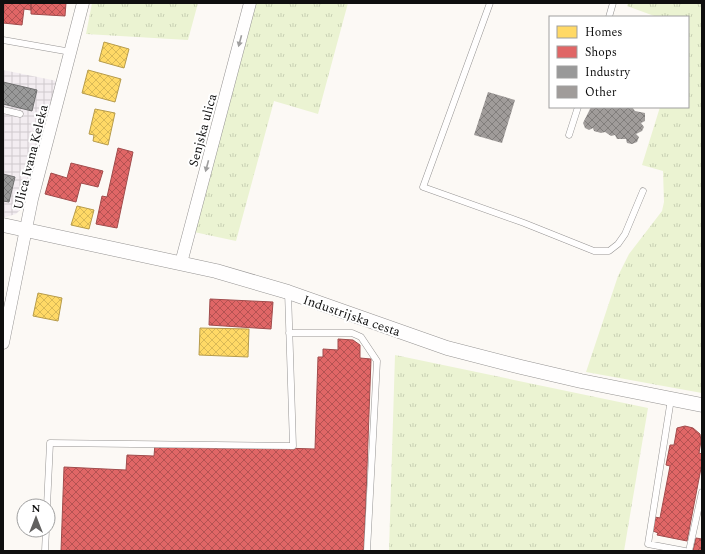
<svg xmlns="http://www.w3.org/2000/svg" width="705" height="554" viewBox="0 0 705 554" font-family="Spectral,serif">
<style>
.industrial{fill:url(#industrial-grid)}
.grass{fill:url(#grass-tufts)}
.homes{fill:url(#homes-cross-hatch);stroke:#b79c4c}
.shops{fill:url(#shops-cross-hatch);stroke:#a14c4c}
.industry{fill:url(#industry-cross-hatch);stroke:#707070}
.building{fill:url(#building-cross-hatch)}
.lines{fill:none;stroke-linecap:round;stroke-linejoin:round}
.service-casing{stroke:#969493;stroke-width:7}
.minor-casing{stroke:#969493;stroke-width:13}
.tertiary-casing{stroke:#969493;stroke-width:15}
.service{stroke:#fffefe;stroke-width:6}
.minor{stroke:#fffefe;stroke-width:12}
.tertiary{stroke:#fffefe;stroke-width:14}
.oneway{fill:#9f9e9e}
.labels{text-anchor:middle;stroke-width:4;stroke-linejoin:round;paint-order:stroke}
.street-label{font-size:13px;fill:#0f0f0f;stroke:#fff}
</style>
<defs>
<pattern id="industrial-grid" width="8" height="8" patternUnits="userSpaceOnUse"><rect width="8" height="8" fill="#f3edf1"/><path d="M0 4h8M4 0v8" fill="none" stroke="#cfcacd"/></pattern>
<pattern id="grass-tufts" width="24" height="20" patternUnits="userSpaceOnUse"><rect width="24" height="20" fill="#ebf3d2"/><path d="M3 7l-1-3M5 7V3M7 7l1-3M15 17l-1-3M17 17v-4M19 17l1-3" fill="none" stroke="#c8cfb3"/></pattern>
<pattern id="homes-cross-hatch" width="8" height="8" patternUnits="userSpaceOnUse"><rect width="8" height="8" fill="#ffd966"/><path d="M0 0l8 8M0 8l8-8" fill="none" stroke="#d9b957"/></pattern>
<pattern id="shops-cross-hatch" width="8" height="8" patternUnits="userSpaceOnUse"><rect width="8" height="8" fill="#e06666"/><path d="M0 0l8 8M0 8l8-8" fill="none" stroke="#b45252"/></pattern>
<pattern id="industry-cross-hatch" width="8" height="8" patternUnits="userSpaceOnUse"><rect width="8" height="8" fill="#999"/><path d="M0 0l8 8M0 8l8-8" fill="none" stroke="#7b7b7b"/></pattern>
<pattern id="building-cross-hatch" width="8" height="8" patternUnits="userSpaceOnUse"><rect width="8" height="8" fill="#a09c9a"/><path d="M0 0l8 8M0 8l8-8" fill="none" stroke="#817e7c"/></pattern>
</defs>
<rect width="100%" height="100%" fill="#fcf9f5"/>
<!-- industrial -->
<path class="industrial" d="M3 70 57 81 24 206 16 214 6 217H3Z"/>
<!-- grass -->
<path class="grass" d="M92 3H198L188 40 86 34Z
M251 3H348L318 114 274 101 236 241 194 232Z
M628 3H702V393L586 372 618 276 629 254 662 211 664 202 663 171 642 165 660 107H688V17H657L627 6Z
M395 355 648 408 624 551H389Z"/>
<!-- homes -->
<path class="homes" d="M104 42 129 49 124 68 99 61Z
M88 70 121 79 115 102 82 93Z
M95 109 115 113 108 145 93 141 94 135 89 134Z
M77 206 94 210 89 229 71 225Z
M38 293 62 298 58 321 33 316Z
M200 328 249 329 248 357 199 355Z"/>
<!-- shops -->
<path class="shops" d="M3 3H31V10L24 9 22 25 3 23 4 6Z
M31 3H66L65 16 31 14Z
M118 148 133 152 117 228 96 224 102 196 107 197Z
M71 163 103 171 98 187 81 183 76 202 45 194 51 173 67 178Z
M210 299 273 302 271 329 209 325Z
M338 339 353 340 360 345V358L371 359 364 551H61L64 467 126 470 127 455 154 456 155 444 315 449 318 357H323V349L338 350Z
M685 426 693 428 700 434 701 441 699 453 702 454V463L687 541 657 535 658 533 653 531 655 517 660 518 670 466 666 465 670 445H674L677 428Z
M696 538 702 539V551H693Z"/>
<!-- industry -->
<path class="industry" d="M3 82 37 90 32 111 3 104Z
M3 174 15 177 9 202 3 201Z"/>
<!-- building -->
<path class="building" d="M488 92 515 100 502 143 474 135Z
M591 107H632L635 111 645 113V121L641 123 644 127 642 131 636 134 639 137 637 142 632 144 627 143 626 139H617L615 135 611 136 605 132 601 133 594 131 593 128 589 130 585 128 583 123Z"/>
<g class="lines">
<!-- service casing -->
<g class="service-casing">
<path id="service" d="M490 3 423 187 524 223 594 251H609L618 244 625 234 643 191
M609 17 613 3
M3 40 71 52
M3 110 20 114
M569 135 578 107
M289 333H352L361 337 377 361 367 551
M671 399 648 544 685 551
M47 506 50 443 293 446 288 292
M45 551 46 530
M689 551 702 492"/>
</g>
<!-- minor casing -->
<g class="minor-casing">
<path id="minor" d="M181 263 250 3
M3 343 32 199 83 3"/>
</g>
<!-- tertiary casing -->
<g class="tertiary-casing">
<path id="tertiary" d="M3 225 216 271 288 292 447 348 521 367 581 381 702 405"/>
</g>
<!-- service -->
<use href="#service" class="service"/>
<!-- minor -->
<use href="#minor" class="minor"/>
<!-- tertiary -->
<use href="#tertiary" class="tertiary"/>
</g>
<!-- one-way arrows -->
<defs><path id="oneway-solid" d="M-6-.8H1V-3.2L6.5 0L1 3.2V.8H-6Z"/></defs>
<g class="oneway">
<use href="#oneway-solid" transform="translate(240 41) rotate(105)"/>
<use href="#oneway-solid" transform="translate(207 166) rotate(105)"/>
</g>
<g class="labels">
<!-- street labels -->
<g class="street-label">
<text transform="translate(202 130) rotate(-75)" y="5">Senjska ulica</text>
<text transform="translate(30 157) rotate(-76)" y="5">Ulica Ivana Keleka</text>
<text transform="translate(352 315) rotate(19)" y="5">Industrijska cesta</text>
</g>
</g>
<!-- border -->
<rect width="705" height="554" fill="none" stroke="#0f0f0f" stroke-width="8"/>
<!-- legend -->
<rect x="549" y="16" width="140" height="92" fill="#ffffff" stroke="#9f9f9f"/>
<rect x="557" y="26" width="20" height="12" fill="#ffd966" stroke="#9f9f9f"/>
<text x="585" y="36" font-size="12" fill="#0f0f0f">Homes</text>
<rect x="557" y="46" width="20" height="12" fill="#e06666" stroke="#9f9f9f"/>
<text x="585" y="56" font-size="12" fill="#0f0f0f">Shops</text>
<rect x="557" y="66" width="20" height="12" fill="#999999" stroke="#9f9f9f"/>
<text x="585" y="76" font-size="12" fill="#0f0f0f">Industry</text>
<rect x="557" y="86" width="20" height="12" fill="#a09c9a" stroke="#9f9f9f"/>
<text x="585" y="96" font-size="12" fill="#0f0f0f">Other</text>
<!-- north arrow -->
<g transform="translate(36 518)"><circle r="19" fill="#ffffff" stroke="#9f9f9f"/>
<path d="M0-3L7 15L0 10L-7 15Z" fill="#626160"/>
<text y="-6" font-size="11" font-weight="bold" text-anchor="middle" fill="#0f0f0f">N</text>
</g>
</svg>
